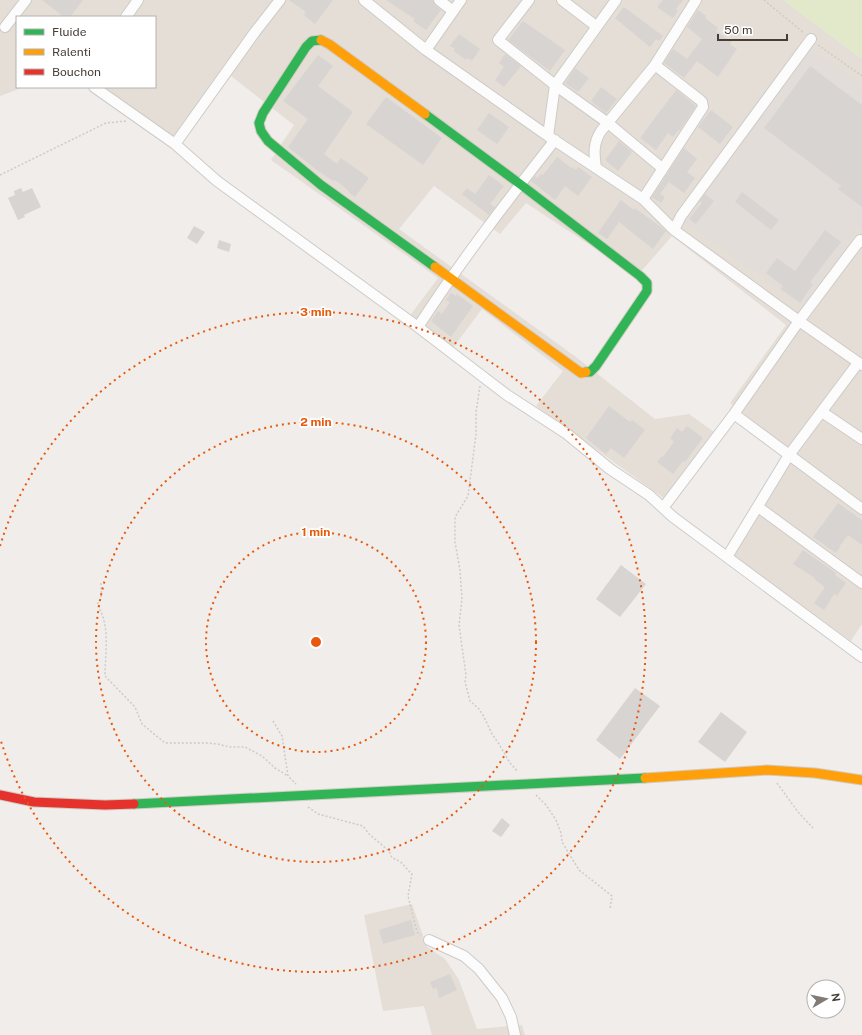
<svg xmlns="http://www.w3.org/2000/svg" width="862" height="1035" viewBox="0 0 862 1035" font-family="'Public Sans',sans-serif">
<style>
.residential{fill:#e4ded7}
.industrial{fill:#e2ddd9}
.green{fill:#e1e9ca}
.building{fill:#d8d4d1}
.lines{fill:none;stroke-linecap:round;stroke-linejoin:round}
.street-casing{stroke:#cecbc7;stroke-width:12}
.fast-casing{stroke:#d1cbc2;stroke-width:11}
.slow-casing{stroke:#d1cbc2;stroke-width:11}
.jam-casing{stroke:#d1cbc2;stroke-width:11}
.path{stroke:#cecbc7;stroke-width:1.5;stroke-dasharray:2 2;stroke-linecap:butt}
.street{stroke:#fdfcfc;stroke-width:10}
.fast{stroke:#30b455;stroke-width:9}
.slow{stroke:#ff9f0a;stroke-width:9}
.jam{stroke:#e5322d;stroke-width:9}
.ring{fill:none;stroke:#e8590c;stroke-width:2;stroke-dasharray:2 4}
.centre{fill:#e8590c;stroke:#fff;stroke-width:2}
.ring-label{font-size:12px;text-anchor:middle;font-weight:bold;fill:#e8590c;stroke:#fff;stroke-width:3.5;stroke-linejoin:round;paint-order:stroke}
</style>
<rect width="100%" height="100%" fill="#f0edea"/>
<!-- residential -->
<path class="residential" d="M0 0H783L862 59V624L851 641 733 555 795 454 730 403 786 325 672 236 637 276 526 203 500 234 434 186 399 229 576 357 655 419 689 414 714 432 665 499 536 406 563 371 482 309 452 349 409 317 438 278 271 160 294 125 231 76 179 145 96 87H155V17H17V87H24L0 96Z
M412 904 427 947 445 959 459 980 477 1029 522 1025 525 1035H432L424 1006 383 1011 364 915Z"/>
<!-- industrial -->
<path class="industrial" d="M810 47 862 84V231L858 228 802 306 683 220Z"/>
<!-- green -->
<path class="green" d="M783 0H862V59Z"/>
<!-- building -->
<path class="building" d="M42 0H83L70 17H64Z
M289 0H333L315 24 304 15 306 12Z
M386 0H433L435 5 441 10 426 30 413 21 415 19Z
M663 0H683L676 9 678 11 673 18 657 7Z
M624 7 663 36 659 41 656 39 650 47 615 18Z
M698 10 706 16 705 18 718 28 716 31 732 42 730 44 737 49 718 77 697 61 684 78 664 63 673 49 687 59 702 39 687 27Z
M523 21 565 50 550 71 508 40Z
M459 34 480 49 472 61 467 58 466 60 454 51 455 49 450 46Z
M505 54 521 66 504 87 495 80 504 67 499 63Z
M318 55 333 66 318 86 353 112 324 154 337 164 341 158 369 178 355 197 348 192 349 191 335 180 333 181 314 168 288 147 308 119 283 101Z
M810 66 862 105V207L838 189 841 186 764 128Z
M575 68 589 78 578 92 565 83Z
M601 87 617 99 606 113 591 101Z
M676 90 696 106 680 130H679L673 137 668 133 656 150 640 138Z
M386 97 442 138 423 165 366 124Z
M711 110 733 127 720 144 698 127Z
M489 113 509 127 497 144 477 130Z
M619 141 632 152 618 171 605 160Z
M684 148 697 159 687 172 695 178 684 193 669 182 660 194 665 197 661 203 652 197Z
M557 157 571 168 572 167 576 170 578 167 592 177 578 196 565 186 555 200 531 181 535 176 538 178 541 174 543 175Z
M489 175 504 186 490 204 495 207 489 215 462 194 467 188 475 194Z
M21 188 23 192 32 188 41 207 24 215 25 217 18 220 8 198 15 195 14 191Z
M742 192 779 220 771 230 735 202Z
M705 194 714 201 696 224 689 219 702 203 700 201Z
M621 200 634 210 635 208 666 231 653 249 619 222 607 239 598 233Z
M194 226 205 232 197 244 187 238Z
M825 230 841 242 810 282 813 284 800 303 781 289 783 286 766 273 777 258 795 271Z
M219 240 231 244 229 252 217 248Z
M451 293 456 296 457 294 473 306 451 337 431 321 438 311 442 314 450 302 446 300Z
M609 406 630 422 632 420 645 430 624 458 611 448 606 454 586 438Z
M687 426 703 438 685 462 683 461 673 474 657 462 662 456 663 457 674 442 670 438 677 428 682 432Z
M838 503 862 520V545L848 535 839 547H840L836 553 813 537Z
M803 550 836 573 835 575 846 583 837 596 834 594 824 610 814 603 825 587 814 579 815 578 793 564Z
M621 565 646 584 620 617 596 599Z
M635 688 660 706 620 759 596 740Z
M721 712 747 732 725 762 698 742Z
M502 818 510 825 501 837 492 831Z
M411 920 415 935 383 944 379 930Z
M450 974 457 990 439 998 437 988 433 989 430 982Z"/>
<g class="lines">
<!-- street casing -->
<g class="street-casing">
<path id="street" d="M364 0 426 50 548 136 643 199 674 230 799 321 862 365
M439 0 453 11
M529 0 498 40 555 85 608 123 662 168
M562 0 596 26
M126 17 138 0
M5 27 26 0
M426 50 461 0
M94 87 175 144 217 181 418 327 507 395 567 434 610 469 649 495 673 517 862 657
M548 136 555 85 616 0
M175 144 255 32 280 0
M596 168C594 154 593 143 601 131L655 65 696 0
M643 199 703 107 702 102 700 100 655 65
M674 230 681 216 811 39
M418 327C460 262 507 201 555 140
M822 412 862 439
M734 414 862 509
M758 507 862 583
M663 508 734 414 799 321 860 240 862 242
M727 557 789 455 858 363
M429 940 464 956 479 969 502 998 511 1017 515 1035"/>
</g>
<!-- fast casing -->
<g class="fast-casing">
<path id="fast" d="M321 40 312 41 306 47 263 113 259 123 261 131 268 141 321 185 435 267
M425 114 520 184 640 276 647 283V291L596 366 590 372H586
M134 804 645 778"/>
</g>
<!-- slow casing -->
<g class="slow-casing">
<path id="slow" d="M321 40 329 44 425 114
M435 267 581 373 586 372
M645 778 767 770 815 773 862 780"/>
</g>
<!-- jam casing -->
<g class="jam-casing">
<path id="jam" d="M0 795 34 802 105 805 134 804"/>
</g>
<!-- path -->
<path class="path" d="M764 0 804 33
M818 45 862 76
M0 175 106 123 126 121
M480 386 476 412V434L468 496 455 517V542L460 570 462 599 459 625 466 675 465 682 470 701 479 709 483 715 492 734 499 744 510 763 518 772
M101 583C101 591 103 599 97 604 111 627 105 651 105 676L135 707 142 724 165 743H205L218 744 230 747H245L262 756 275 768 288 776
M273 721 282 736 288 776 296 784
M777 783 798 812 813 828
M536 795 546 805 556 820 561 833 562 842 579 870 612 896 610 909
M308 807 318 814 363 826 369 834 389 851 392 858C404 862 403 866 412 874L408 896 417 932 421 935"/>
<!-- street -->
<use href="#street" class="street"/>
<!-- fast -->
<use href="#fast" class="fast"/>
<!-- slow -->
<use href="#slow" class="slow"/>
<!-- jam -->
<use href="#jam" class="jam"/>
</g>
<!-- distance rings -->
<g class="ring">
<circle cx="316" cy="642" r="110"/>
<circle cx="316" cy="642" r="220"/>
<path d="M0 546A330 330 0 1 1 0 738"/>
</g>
<circle cx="316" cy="642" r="6" class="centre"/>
<g class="ring-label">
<text x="316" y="316">3 min</text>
<text x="316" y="426">2 min</text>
<text x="316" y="536">1 min</text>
</g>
<!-- legend -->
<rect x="16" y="16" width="140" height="72" fill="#ffffff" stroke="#b5b2af"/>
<rect x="24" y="29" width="20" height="6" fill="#30b455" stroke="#b5b2af"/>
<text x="52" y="36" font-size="12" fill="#463e36">Fluide</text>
<rect x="24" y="49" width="20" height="6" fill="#ff9f0a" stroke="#b5b2af"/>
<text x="52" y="56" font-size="12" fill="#463e36">Ralenti</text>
<rect x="24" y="69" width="20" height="6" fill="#e5322d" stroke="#b5b2af"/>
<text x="52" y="76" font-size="12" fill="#463e36">Bouchon</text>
<!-- north arrow -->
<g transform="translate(826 999) rotate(81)"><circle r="19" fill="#ffffff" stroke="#b5b2af"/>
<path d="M0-3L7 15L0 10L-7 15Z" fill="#827b75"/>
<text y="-6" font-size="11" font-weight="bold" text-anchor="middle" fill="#463e36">N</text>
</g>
<!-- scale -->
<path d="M718 34v6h69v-6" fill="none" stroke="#463e36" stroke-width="2"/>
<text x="724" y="34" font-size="12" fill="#463e36" stroke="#ffffff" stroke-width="3" paint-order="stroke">50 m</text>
</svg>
